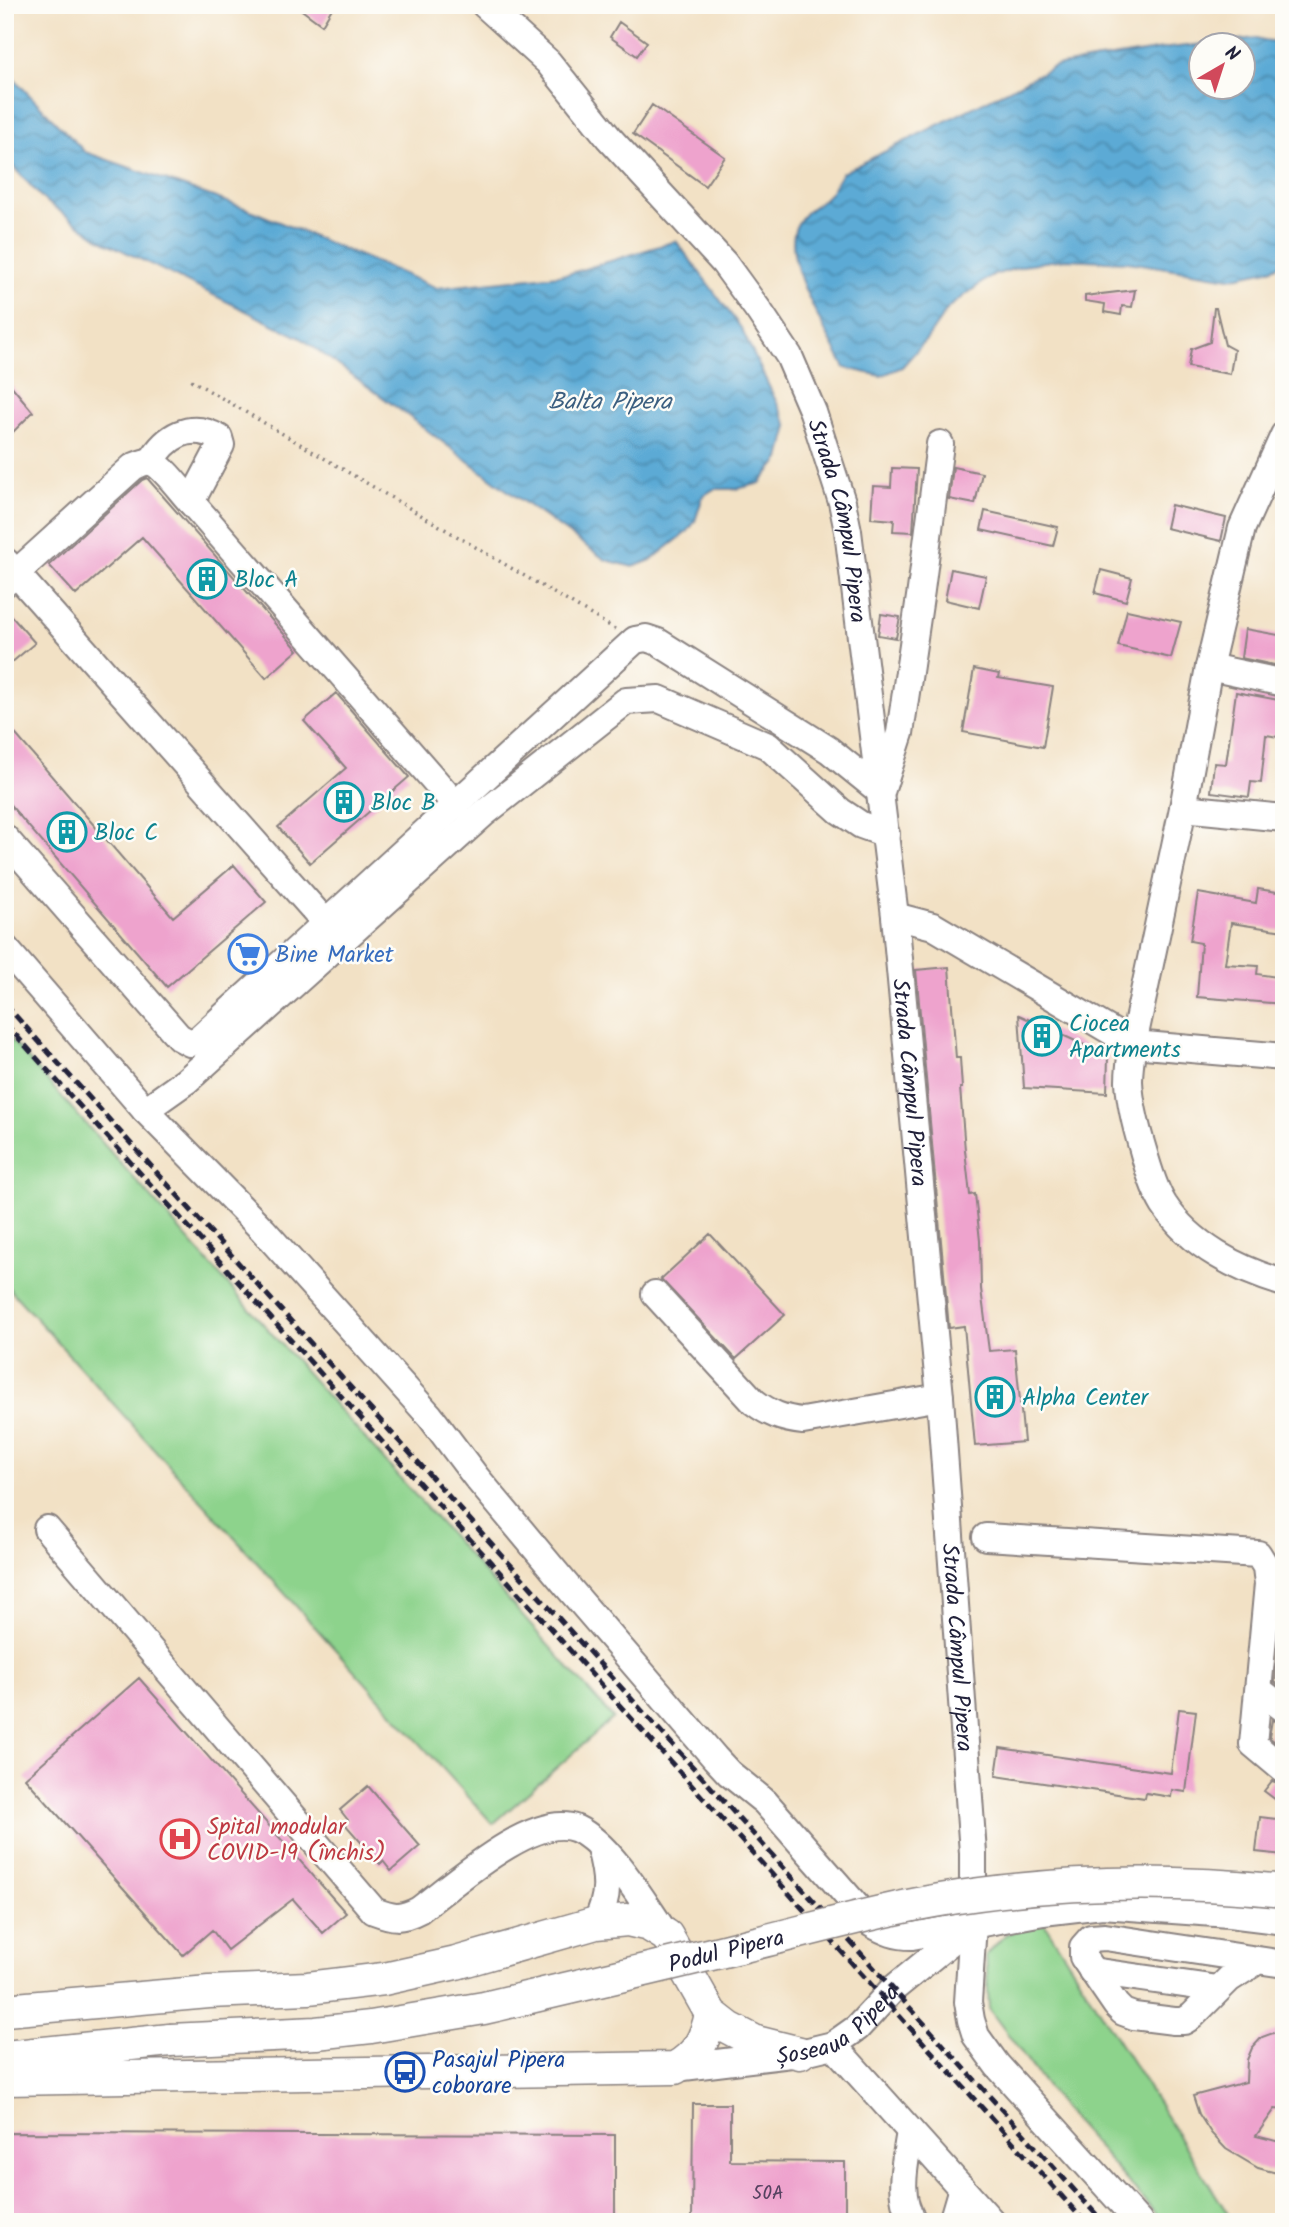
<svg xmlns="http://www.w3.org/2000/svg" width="1289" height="2227" viewBox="0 0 1289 2227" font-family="Kalam,sans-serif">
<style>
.grass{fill:#8dd38c;stroke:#587a64;stroke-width:2}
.water{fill:url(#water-waves);stroke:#3e6688;stroke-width:2;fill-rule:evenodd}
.building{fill:#eea3cd}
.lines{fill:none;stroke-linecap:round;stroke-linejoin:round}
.minor-casing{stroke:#8a8280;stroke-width:30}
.major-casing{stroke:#8a8280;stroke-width:35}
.path{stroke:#8a8280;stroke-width:3.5;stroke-dasharray:2 5;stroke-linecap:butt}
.minor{stroke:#fff;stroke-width:26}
.major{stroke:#fff;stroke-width:32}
.rail{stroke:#22223b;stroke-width:5;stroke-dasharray:10 5;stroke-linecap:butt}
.major-bridge-casing{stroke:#8a8280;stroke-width:35;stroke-linecap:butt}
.major-bridge{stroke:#fff;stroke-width:32}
.labels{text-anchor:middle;stroke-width:5;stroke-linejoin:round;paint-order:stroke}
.number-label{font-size:19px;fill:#554260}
.street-label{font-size:23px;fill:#22223b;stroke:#fdfcf7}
.culture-label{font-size:23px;fill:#0d838f;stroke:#fdfcf7;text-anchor:start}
.shop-label{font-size:23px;fill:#366cbe;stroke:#fdfcf7;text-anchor:start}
.health-label{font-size:23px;fill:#be3a42;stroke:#fdfcf7;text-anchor:start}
.transit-label{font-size:23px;fill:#164399;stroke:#fdfcf7;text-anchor:start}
.water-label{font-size:24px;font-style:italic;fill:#3c5f80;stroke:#fdfcf7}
</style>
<defs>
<pattern id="water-waves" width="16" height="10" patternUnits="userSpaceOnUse" patternTransform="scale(1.75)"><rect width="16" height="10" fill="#5baad5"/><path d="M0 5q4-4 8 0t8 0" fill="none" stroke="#4b8aae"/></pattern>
</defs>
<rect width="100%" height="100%" fill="#fdfcf7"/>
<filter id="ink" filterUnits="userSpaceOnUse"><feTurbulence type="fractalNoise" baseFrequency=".0143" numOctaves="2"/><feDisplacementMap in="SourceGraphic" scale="14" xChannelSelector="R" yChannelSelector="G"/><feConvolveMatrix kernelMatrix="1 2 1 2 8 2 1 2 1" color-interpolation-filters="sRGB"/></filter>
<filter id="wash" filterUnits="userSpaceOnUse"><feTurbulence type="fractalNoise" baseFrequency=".00686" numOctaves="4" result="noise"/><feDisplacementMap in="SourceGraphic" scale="28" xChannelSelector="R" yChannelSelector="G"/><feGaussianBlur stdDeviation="1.57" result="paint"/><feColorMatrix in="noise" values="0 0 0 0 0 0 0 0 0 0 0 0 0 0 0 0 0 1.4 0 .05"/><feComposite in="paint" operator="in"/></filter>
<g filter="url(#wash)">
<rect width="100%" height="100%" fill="#f2e1c5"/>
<!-- grass -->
<path class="grass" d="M5 1033 613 1718 493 1824 5 1284Z
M1044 1923 1233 2222H1163L1062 2107 989 2009 986 1955 1006 1934Z"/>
<!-- water -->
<path class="water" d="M1256 38 1284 45V263L1268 270 1230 278 1128 262 1065 259 1030 264 991 276 949 307 927 339 902 367 881 376 845 368C829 335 779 259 797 225 807 207 816 208 828 195 833 189 838 180 842 173L1055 66 1169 48ZM1202 46H1244V88H1202Z
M5 70 85 152 250 210 437 288 568 274 676 241 741 328 788 426 780 459 760 483 737 489H714L703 496 695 521 688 531 651 560 633 567 606 560 501 486 407 415 301 338 101 240 44 200 5 158Z"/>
<g id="blocks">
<!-- building -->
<path class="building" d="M295 5H334L322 25Z
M619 22 647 42 637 56 610 37Z
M652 105 725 157 705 186 633 134Z
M1135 290 1132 307 1122 306 1121 315 1104 312 1105 304 1085 301V296Z
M1214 308H1216L1225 345 1234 350 1230 374 1188 367 1191 349 1210 342Z
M5 378 33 412 5 440Z
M953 467 982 473 975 504 949 499Z
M892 468 917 469 913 532 893 531 894 520 871 518 873 486 891 487Z
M147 478 298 650 266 678 142 537 76 595 49 565 142 480Z
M1171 505 1226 518 1221 541 1166 528Z
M985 511 1058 527 1053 546 981 530Z
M951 569 986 576 979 608 945 600Z
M1101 570 1132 578 1126 601 1095 593Z
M5 609 35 643 5 668Z
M1127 610 1181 622 1171 658 1118 646Z
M881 614 900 617 896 638 878 635Z
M1245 629 1284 636V667L1241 658Z
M974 669 999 674 998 678 1053 687 1043 747 963 732Z
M1236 692 1284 701V738L1266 735 1261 783 1251 782 1249 797 1211 792 1214 763 1226 764Z
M336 693 409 777 310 863 278 827 346 768 304 721Z
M5 722 173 917 234 865 266 902 167 987 5 799Z
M1258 889 1284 893V931L1231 923 1225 964 1258 966 1257 974 1284 978V1004L1197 997 1201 943 1190 941 1198 893 1256 903Z
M949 967 956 1058H960L962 1088H960L965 1150 970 1195 975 1194 980 1241 981 1289 989 1351 1015 1349 1024 1442 975 1446 964 1326 949 1328 916 970Z
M1019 1015 1108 1056 1107 1093 1024 1088Z
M710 1234 785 1315 736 1359 661 1279Z
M1284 1655V1689L1275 1682 1276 1664Z
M139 1678 346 1913 323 1933 293 1899 227 1950 212 1930 183 1955 25 1778Z
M1179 1709 1196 1711 1186 1792 1172 1790 1171 1797 1146 1793 1145 1798 996 1776 1000 1748 1171 1773Z
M1272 1720 1284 1724V1749L1269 1737Z
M1272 1781 1284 1785V1806L1264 1791Z
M368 1786 420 1846 391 1871 383 1861 380 1864 344 1823 348 1820 340 1810Z
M1260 1817 1284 1820V1855L1256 1852Z
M1284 2029V2110L1275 2109 1256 2136 1284 2143V2175L1258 2168 1226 2149 1211 2133 1199 2114 1193 2096 1246 2082 1247 2060 1252 2048 1262 2037Z
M693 2104H730V2161L845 2162V2222H692Z
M5 2133 615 2135V2222H5Z"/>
</g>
</g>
<g filter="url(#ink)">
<use href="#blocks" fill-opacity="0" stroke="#8a8280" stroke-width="2"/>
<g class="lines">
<!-- minor casing -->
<g class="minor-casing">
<g id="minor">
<path id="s1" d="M485 5 548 62 609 138 724 263 759 311 789 356 813 412 842 502 848 531 895 916 940 1397 973 1853V1924L968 2002 971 2020 976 2036 997 2065 1139 2222"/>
<path d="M1284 435 1242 528 1209 667 1183 808 1133 1044C1131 1056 1129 1069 1129 1081 1130 1105 1136 1127 1143 1150 1148 1168 1154 1189 1164 1205 1191 1246 1239 1270 1284 1283"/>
<path d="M151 462C166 436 190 421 219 438L221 445 191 502"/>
<path d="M6 562 325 922"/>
<path d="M5 583 133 467C138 465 144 461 150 462 162 464 182 493 191 502L456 805"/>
<path d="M1209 667 1284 683"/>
<path d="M1183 808 1284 818"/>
<path d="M5 838 179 1037 190 1043 199 1039 635 640 646 638 658 642 829 750 881 792 900 733 921 590 940 444"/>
<path d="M895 916 933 926 1133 1044 1284 1057"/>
<path d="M5 948 145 1110 263 1230 430 1416 476 1477 567 1586 715 1758 729 1773 765 1802 872 1924C886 1932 896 1936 912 1936L1043 1912 1102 1905 1229 1914 1284 1921"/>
<path d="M145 1110 186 1081 483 814 626 701 659 699 768 746 840 811 861 825 886 834"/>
<path d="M655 1294 754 1402C770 1414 783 1419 803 1421L940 1397"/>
<path d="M47 1529 374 1911C393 1918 400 1920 419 1910 451 1886 535 1810 577 1829 611 1845 645 1905 667 1936"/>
<path d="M986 1537 1258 1554 1266 1567 1268 1584 1253 1744 1284 1770"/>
<path d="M1259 1690 1284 1709"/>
<path d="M596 1923C610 1895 608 1878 600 1848"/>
<path d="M1257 1961 1229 1979 1192 2016 1184 2021H1174L1134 2016 1123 2012 1116 2005 1083 1957V1947L1091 1938 1105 1937 1284 1964"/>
<path d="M1092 1971 1218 1989"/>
<path d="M833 2045 992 2222"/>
<path id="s2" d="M675 2068 800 2053 833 2045 857 2028 893 1989 969 1927"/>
<path d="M910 2131C906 2161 895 2196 914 2222"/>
<path d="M952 2222 962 2188"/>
</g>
</g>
<!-- major casing -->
<g class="major-casing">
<path id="major" d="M5 2010 209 1992 308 1988 384 1979 456 1963 596 1923 627 1920 649 1925 667 1936 711 2014 729 2028 756 2042 800 2053
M5 2057 170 2040
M5 2079 675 2068C698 2055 706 2038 711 2014"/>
</g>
<!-- path -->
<path class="path" d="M191 380 615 629"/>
<!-- minor -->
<use href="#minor" class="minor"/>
<!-- major -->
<use href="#major" class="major"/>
<!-- rail -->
<path class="rail" d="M5 1004 1103 2222
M5 1023 1085 2222"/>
<!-- major-bridge casing -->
<g class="major-bridge-casing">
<g id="major-bridge">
<path id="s3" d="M170 2040 316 2033 371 2027 484 2008C572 1987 660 1967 748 1945 810 1930 871 1912 934 1901 1049 1881 1168 1879 1284 1891"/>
</g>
</g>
<!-- major-bridge -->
<use href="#major-bridge" class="major-bridge"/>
</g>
</g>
<!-- icons -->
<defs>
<g id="building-ring" transform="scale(2.0125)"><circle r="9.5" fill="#fdfcf7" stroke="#0f9aa8" stroke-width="1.5"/><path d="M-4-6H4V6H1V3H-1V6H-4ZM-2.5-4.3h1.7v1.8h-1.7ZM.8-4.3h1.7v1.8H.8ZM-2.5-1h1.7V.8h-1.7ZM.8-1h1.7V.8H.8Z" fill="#0f9aa8"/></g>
<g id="supermarket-ring" transform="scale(2.0125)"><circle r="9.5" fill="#fdfcf7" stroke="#3f7fe0" stroke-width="1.5"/><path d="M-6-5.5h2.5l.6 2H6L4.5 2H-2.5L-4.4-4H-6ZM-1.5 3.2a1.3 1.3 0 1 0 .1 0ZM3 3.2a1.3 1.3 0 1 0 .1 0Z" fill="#3f7fe0"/></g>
<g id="hospital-ring" transform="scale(2.0125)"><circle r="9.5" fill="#fdfcf7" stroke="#e0444e" stroke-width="1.5"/><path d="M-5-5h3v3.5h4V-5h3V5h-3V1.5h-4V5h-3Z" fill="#e0444e"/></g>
<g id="bus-ring" transform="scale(2.0125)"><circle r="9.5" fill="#fdfcf7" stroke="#1a4fb4" stroke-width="1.5"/><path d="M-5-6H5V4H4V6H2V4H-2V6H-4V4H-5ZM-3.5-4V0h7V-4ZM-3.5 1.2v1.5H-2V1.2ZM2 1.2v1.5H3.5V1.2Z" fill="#1a4fb4"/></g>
</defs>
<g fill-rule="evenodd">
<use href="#building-ring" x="207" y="579"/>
<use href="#building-ring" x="344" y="802"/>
<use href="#building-ring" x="67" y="832"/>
<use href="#supermarket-ring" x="248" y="954"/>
<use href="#building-ring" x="1042" y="1036"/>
<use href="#building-ring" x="995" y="1397"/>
<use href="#hospital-ring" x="180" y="1839"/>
<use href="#bus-ring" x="405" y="2072"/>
</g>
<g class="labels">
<!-- number labels -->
<g class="number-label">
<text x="768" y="2199">50A</text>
</g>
<!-- street labels -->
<g class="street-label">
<text dy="8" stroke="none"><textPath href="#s1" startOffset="639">Strada Câmpul Pipera</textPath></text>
<text dy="8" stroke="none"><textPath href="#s1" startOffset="1206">Strada Câmpul Pipera</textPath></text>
<text dy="8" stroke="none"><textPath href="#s1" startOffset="1773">Strada Câmpul Pipera</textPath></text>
<text dy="8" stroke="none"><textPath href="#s3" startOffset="565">Podul Pipera</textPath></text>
<text dy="8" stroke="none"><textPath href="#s2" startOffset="173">Șoseaua Pipera</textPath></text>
</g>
<!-- culture labels -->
<g class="culture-label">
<text x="234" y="587">Bloc A</text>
<text x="371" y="810">Bloc B</text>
<text x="94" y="840">Bloc C</text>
<text x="1069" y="1031">Ciocea<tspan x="1069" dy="26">Apartments</tspan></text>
<text x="1022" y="1405">Alpha Center</text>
</g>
<!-- shop labels -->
<g class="shop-label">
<text x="275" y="962">Bine Market</text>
</g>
<!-- health labels -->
<g class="health-label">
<text x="207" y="1834">Spital modular<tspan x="207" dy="26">COVID-19 (închis)</tspan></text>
</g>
<!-- transit labels -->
<g class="transit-label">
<text x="432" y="2067">Pasajul Pipera<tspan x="432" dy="26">coborare</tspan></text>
</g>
<!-- water labels -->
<g class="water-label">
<text x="610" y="409">Balta Pipera</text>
</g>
</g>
<!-- margin -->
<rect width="1289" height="2227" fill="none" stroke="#fdfcf7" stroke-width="28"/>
<!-- north arrow -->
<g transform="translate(1222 66) rotate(39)"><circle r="33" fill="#fdfcf7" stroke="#a5a5ac" stroke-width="2"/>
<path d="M0-5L12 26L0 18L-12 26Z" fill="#d1495b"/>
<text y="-10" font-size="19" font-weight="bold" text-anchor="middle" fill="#22223b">N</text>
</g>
</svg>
